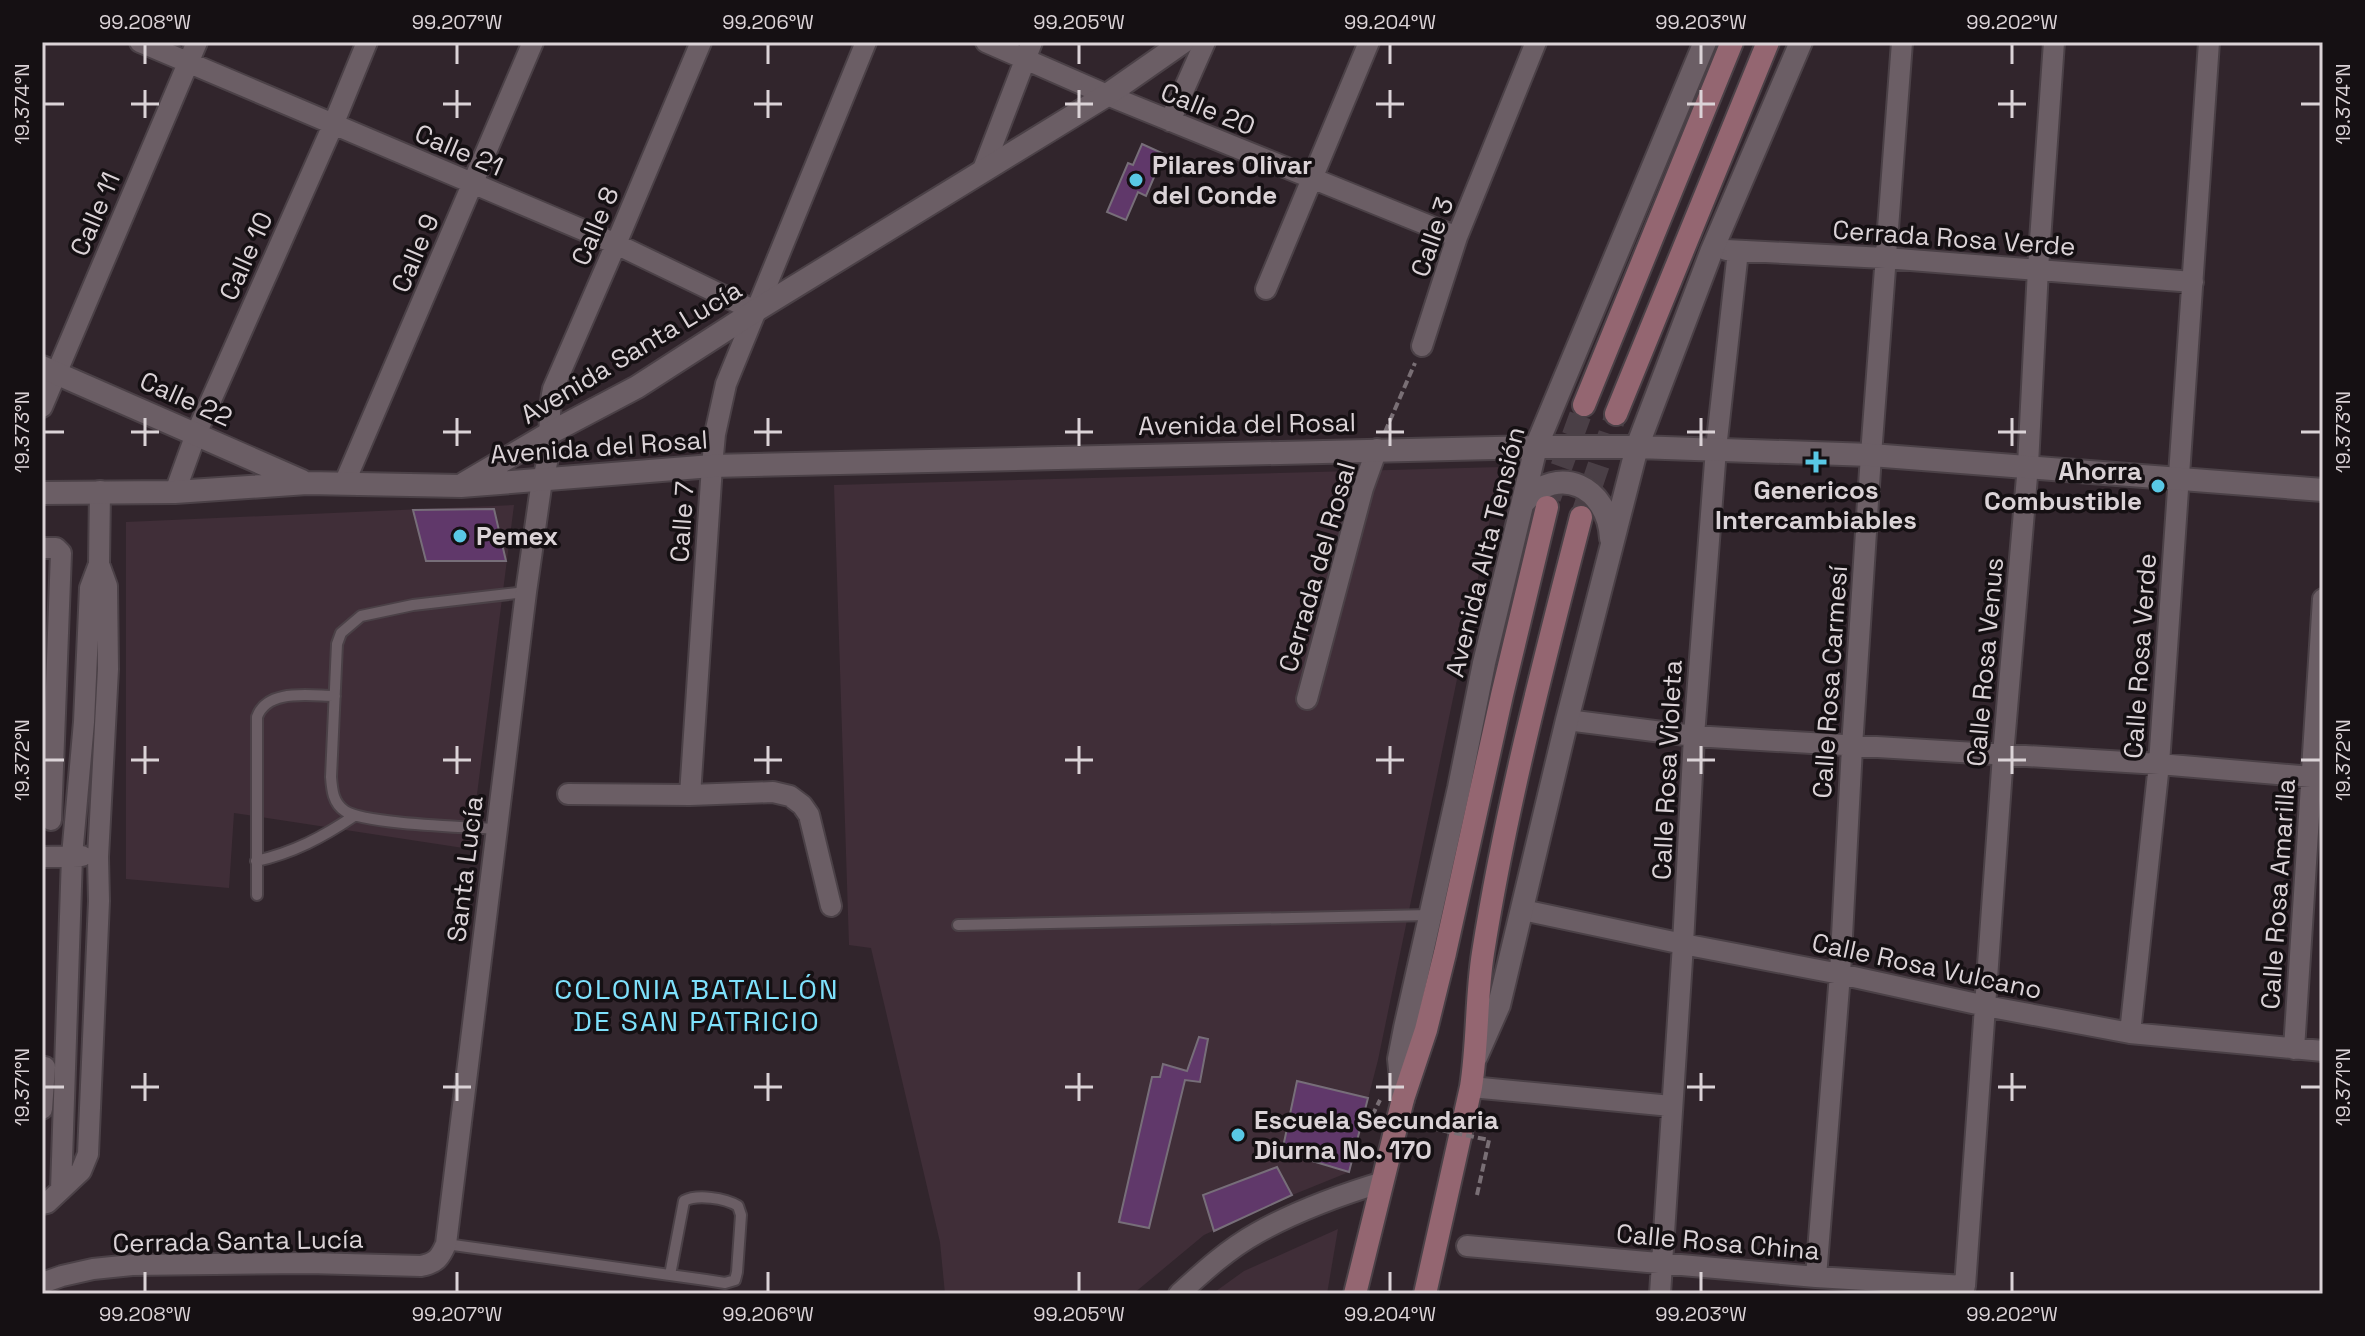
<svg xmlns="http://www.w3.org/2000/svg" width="2365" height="1336" viewBox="0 0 2365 1336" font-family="'Space Grotesk',sans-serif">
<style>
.built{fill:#402e38}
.building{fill:#60386a;stroke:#776e79;stroke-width:2}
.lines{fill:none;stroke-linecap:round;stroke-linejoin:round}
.secondary-tunnel{stroke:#4a3f46;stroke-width:22;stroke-dasharray:22 11;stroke-linecap:butt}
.service-casing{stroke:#4b4147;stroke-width:14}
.minor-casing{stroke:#4b4147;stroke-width:24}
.tertiary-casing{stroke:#4b4147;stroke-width:26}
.secondary-casing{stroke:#4b4147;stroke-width:26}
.path{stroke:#796f75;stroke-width:4;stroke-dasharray:8 4;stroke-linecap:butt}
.service{stroke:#6b5e65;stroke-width:10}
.minor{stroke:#6b5e65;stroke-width:20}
.tertiary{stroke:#6b5e65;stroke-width:22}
.secondary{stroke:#946671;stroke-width:22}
.path-bridge{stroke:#796f75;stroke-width:4;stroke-dasharray:8 4;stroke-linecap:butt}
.ticks{fill:none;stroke:#dbd3d7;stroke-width:3}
.poi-dot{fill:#59c8e5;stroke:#151013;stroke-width:3}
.labels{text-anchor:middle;stroke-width:7;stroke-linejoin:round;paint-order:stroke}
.street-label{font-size:26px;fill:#dbd3d7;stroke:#151013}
.poi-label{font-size:26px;font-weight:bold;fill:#dbd3d7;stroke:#151013;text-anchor:start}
.neighbourhood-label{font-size:28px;letter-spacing:2px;fill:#7ee1fc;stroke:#151013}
.neatline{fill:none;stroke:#dbd3d7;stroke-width:3}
.ticks-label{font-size:20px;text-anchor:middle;fill:#dbd3d7}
</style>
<rect width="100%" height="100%" fill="#31252c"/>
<!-- built -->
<path class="built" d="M1501 467 1378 1060 1349 1172 1280 1200 1204 1235 1133 1294H945L940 1242 871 948 849 945 834 485Z
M514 505 470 849 234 813 229 888 126 879V522Z
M1338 1229 1327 1294H1212L1244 1271Z"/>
<!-- building -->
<path class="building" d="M1142 144 1164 154 1146 196 1138 192 1126 220 1107 212 1128 163 1133 165Z
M494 509 506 561H426L413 510Z
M1199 1037 1208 1039 1200 1082 1185 1080 1149 1228 1119 1222 1152 1077H1160L1163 1064 1187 1071Z
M1297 1081 1368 1098 1349 1172 1282 1152Z
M1277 1167 1292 1195 1214 1231 1203 1195Z"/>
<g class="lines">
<!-- secondary-tunnel -->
<path class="secondary-tunnel" d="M1550 498 1584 405
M1581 517 1616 414"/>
<!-- service casing -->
<g class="service-casing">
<path id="service" d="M496 829C467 827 364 824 345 811 333 803 332 790 331 777L337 644 341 633 361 616 413 605 526 592
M256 861C293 853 323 837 354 816
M257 895V717C267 688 310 696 335 696
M958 925 1430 915
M446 1244 706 1280 725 1283 735 1280 737 1272 741 1215 738 1206C725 1198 697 1194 684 1201L670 1275"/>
</g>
<!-- minor casing -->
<g class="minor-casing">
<path id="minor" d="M140 42 616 244 755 311
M986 42 1107 95 1457 237
M1170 121 1205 42
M982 172 1032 42
M1726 250 1885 258 2193 282
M1266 289 1369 42
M1422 346 1457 237 1536 42
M42 407 197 42
M344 484 533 42
M175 492 196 434 333 125 367 42
M42 548H56L61 553 51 820
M1307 699 1363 488 1377 449
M1567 720 1694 736 2159 764 2323 778
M568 794 690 795 773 792 790 796 802 805 809 815 831 906
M690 795 712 466 715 434 726 384 866 42
M42 857 82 856
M1523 910 1683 944 1840 974 1986 1006 2130 1033 2323 1051
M2130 1033 2159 764 2209 42
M2294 1049 2323 599
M1471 1087 1671 1106
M42 1109 45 1067
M61 1190 72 856 84 722 90 588 99 564 100 491
M42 1204 47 1203 81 1171 88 1154 99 901 98 857 108 669 107 586 99 564
M1467 1246 1816 1277 1965 1286
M1816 1277 1840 974 1852 747 1871 455 1902 42
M42 1283 62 1276 93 1269 132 1265 309 1263 421 1266C436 1263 440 1258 446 1244L526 592 542 480C554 450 546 420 553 389L616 244 701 42
M1965 1286 2003 755 2028 465 2038 269 2054 42
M1179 1294C1203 1272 1228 1249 1257 1233 1296 1211 1340 1195 1383 1182
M1660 1294 1683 944 1694 736 1716 449 1738 251"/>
</g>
<!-- tertiary casing -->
<g class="tertiary-casing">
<path id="tertiary" d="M42 367 302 481
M465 483 550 433 637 387 755 311 1107 95 1183 42
M42 493 175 492 307 483 461 486 712 466 1536 447H1637L1871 455 2323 490
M1523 503C1559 462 1608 487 1611 538
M1476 1057 1499 1005 1567 720 1637 447 1712 250 1801 42
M1403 1099 1399 1059 1405 1028 1459 788 1484 663 1536 447 1705 42"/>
</g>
<!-- secondary casing -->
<g class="secondary-casing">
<path id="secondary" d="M1584 405 1732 42
M1616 414 1768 42
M1355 1294 1403 1099 1426 1030 1445 953 1502 695 1547 507
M1425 1294 1471 1087C1478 1043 1476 997 1483 953 1506 806 1544 661 1581 517"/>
</g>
<!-- path -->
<path class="path" d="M1385 432 1415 363
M1372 1116 1380 1100
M1477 1195 1489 1140"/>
<!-- service -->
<use href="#service" class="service"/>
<!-- minor -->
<use href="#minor" class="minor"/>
<!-- tertiary -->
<use href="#tertiary" class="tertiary"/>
<!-- secondary -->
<use href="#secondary" class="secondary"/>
<!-- path-bridge -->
<path class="path-bridge" d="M1372 1116 1489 1140"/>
</g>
<!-- ticks -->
<path class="ticks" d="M145 44V64M457 44V64M768 44V64M1079 44V64M1390 44V64M1701 44V64M2012 44V64M145 90V118M457 90V118M768 90V118M1079 90V118M1390 90V118M1701 90V118M2012 90V118M44 104H64M131 104H159M443 104H471M754 104H782M1065 104H1093M1376 104H1404M1687 104H1715M1998 104H2026M2301 104H2321M145 418V446M457 418V446M768 418V446M1079 418V446M1390 418V446M1701 418V446M2012 418V446M44 432H64M131 432H159M443 432H471M754 432H782M1065 432H1093M1376 432H1404M1687 432H1715M1998 432H2026M2301 432H2321M145 746V774M457 746V774M768 746V774M1079 746V774M1390 746V774M1701 746V774M2012 746V774M44 760H64M131 760H159M443 760H471M754 760H782M1065 760H1093M1376 760H1404M1687 760H1715M1998 760H2026M2301 760H2321M145 1073V1101M457 1073V1101M768 1073V1101M1079 1073V1101M1390 1073V1101M1701 1073V1101M2012 1073V1101M44 1087H64M131 1087H159M443 1087H471M754 1087H782M1065 1087H1093M1376 1087H1404M1687 1087H1715M1998 1087H2026M2301 1087H2321M145 1272V1292M457 1272V1292M768 1272V1292M1079 1272V1292M1390 1272V1292M1701 1272V1292M2012 1272V1292"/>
<!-- markers -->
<g class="poi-dot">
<circle cx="1136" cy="180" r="8"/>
<path d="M1812 450h8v8h8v8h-8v8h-8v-8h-8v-8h8z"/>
<circle cx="2158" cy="486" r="8"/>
<circle cx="460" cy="536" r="8"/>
<circle cx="1238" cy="1135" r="8"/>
</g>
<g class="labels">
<!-- street labels -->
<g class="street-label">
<text transform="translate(1208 109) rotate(22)" y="9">Calle 20</text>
<text transform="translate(459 150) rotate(23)" y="9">Calle 21</text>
<text transform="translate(95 214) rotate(-67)" y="9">Calle 11</text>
<text transform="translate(595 226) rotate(-67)" y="9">Calle 8</text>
<text transform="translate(1432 237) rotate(-71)" y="9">Calle 3</text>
<text transform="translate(1954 238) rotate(4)" y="9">Cerrada Rosa Verde</text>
<text transform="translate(415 253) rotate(-67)" y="9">Calle 9</text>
<text transform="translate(246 256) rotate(-66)" y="9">Calle 10</text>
<text transform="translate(631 352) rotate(-31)" y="9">Avenida Santa Lucía</text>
<text transform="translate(186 399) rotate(24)" y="9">Calle 22</text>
<text transform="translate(1247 424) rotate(-1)" y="9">Avenida del Rosal</text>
<text transform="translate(599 447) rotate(-4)" y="9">Avenida del Rosal</text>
<text transform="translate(682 522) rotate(-86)" y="9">Calle 7</text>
<text transform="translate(1485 552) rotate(-76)" y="9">Avenida Alta Tensión</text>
<text transform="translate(1317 567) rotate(-74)" y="9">Cerrada del Rosal</text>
<text transform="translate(2140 656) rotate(-86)" y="9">Calle Rosa Verde</text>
<text transform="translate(1985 662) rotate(-85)" y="9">Calle Rosa Venus</text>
<text transform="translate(1830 682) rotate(-86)" y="9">Calle Rosa Carmesí</text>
<text transform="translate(1667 770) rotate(-87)" y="9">Calle Rosa Violeta</text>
<text transform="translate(465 869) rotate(-83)" y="9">Santa Lucía</text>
<text transform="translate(2278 894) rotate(-86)" y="9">Calle Rosa Amarilla</text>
<text transform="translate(1927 966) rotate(12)" y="9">Calle Rosa Vulcano</text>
<text transform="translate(238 1241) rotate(-1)" y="9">Cerrada Santa Lucía</text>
<text transform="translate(1718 1242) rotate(5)" y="9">Calle Rosa China</text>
</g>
<!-- poi labels -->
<g class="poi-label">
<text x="1152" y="174">Pilares Olivar<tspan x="1152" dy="30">del Conde</tspan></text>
<text x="2142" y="480" text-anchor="end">Ahorra<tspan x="2142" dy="30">Combustible</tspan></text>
<text x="1816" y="499" text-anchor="middle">Genericos<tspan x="1816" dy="30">Intercambiables</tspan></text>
<text x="476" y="545">Pemex</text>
<text x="1254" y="1129">Escuela Secundaria<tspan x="1254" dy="30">Diurna No. 170</tspan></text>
</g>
<!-- neighbourhood labels -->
<g class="neighbourhood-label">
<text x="697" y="999">COLONIA BATALLÓN<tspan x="697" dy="32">DE SAN PATRICIO</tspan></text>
</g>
</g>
<!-- border -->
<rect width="2365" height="1336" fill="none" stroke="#151013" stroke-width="88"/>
<rect x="44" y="44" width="2277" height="1248" class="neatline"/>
<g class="ticks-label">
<text x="145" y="29">99.208°W</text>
<text x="457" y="29">99.207°W</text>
<text x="768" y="29">99.206°W</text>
<text x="1079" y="29">99.205°W</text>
<text x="1390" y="29">99.204°W</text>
<text x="1701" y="29">99.203°W</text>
<text x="2012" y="29">99.202°W</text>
<text transform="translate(22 104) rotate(-90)" y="7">19.374°N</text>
<text transform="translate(2343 104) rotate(-90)" y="7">19.374°N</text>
<text transform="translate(22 432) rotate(-90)" y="7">19.373°N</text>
<text transform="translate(2343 432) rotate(-90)" y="7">19.373°N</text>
<text transform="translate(22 760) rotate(-90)" y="7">19.372°N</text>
<text transform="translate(2343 760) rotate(-90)" y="7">19.372°N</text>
<text transform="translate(22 1087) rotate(-90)" y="7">19.371°N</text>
<text transform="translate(2343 1087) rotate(-90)" y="7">19.371°N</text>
<text x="145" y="1321">99.208°W</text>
<text x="457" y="1321">99.207°W</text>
<text x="768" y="1321">99.206°W</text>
<text x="1079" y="1321">99.205°W</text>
<text x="1390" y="1321">99.204°W</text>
<text x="1701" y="1321">99.203°W</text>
<text x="2012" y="1321">99.202°W</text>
</g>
</svg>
